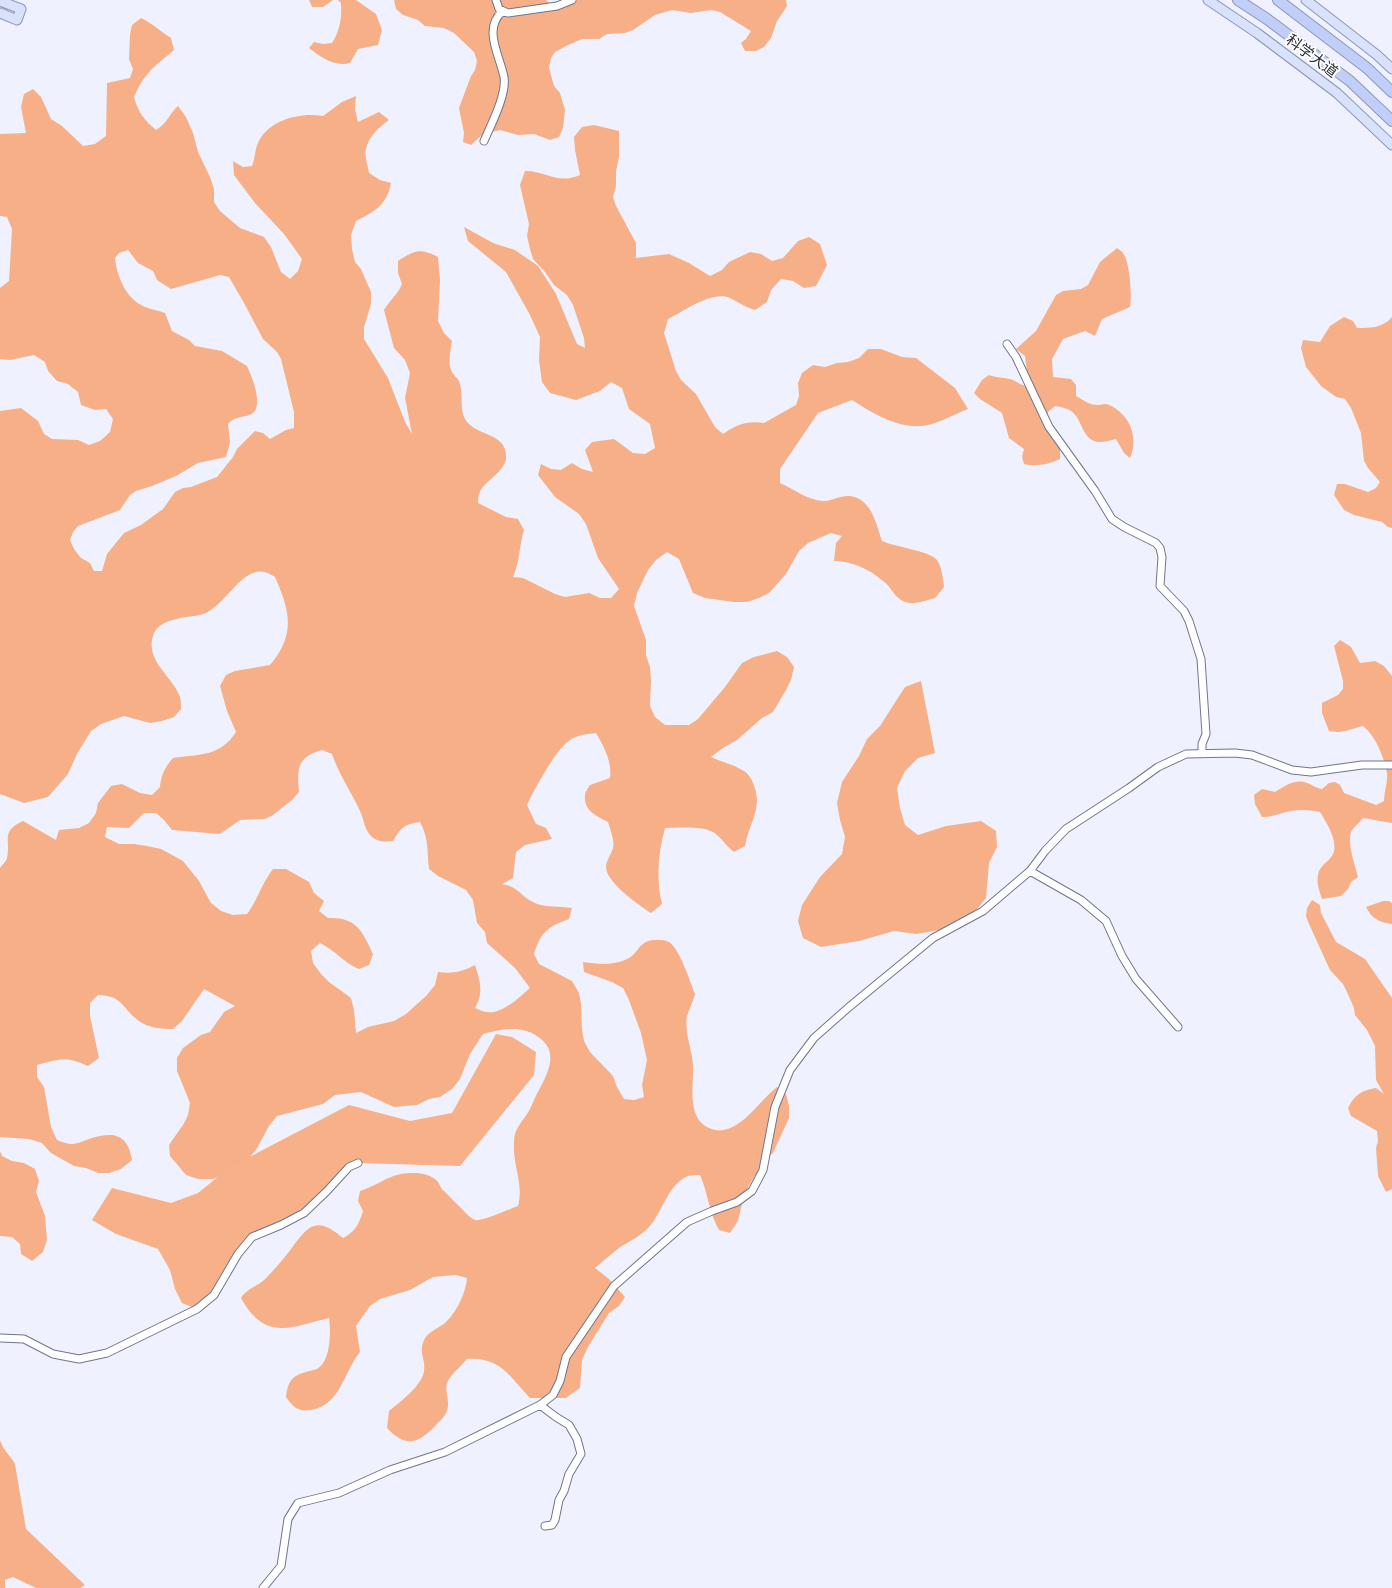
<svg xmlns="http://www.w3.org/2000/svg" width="1392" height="1588" viewBox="0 0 1392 1588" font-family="Manrope,'Noto Sans SC',sans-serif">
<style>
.forest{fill:#f6af86;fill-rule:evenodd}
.water{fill:#f7b087}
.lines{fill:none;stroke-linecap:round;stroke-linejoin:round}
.minor-casing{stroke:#6f758e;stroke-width:9}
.major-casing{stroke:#8c96b5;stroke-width:11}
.highway-casing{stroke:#8c96b5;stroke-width:12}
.minor{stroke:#fff;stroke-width:7}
.major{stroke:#dae2fb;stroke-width:9}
.highway{stroke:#c1cef9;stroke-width:10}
.labels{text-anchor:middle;stroke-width:4;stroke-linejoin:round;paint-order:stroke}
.street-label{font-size:15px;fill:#2a2d38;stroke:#fff}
</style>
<rect width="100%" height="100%" fill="#eff2fe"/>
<!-- forest -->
<path class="forest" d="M309 0H333L323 7H312Z
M338 0H356L376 14 382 30 378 45 358 49 350 63C335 67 320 57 309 48L314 42 323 44 332 43C340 31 342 17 341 3Z
M394 0H546L552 5 578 0H786L787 6 777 21 771 38 764 47 756 51H745L741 43 746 39 751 31 720 12 711 10 691 13 672 10 655 15 633 30 625 33 607 34 599 39H582L566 46 555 52 551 58 549 68 554 86 560 93 565 110 563 128 559 137 550 140 534 134 518 135 500 130 483 134 471 145 463 142 464 133 459 108 471 76 475 70 477 61 474 52 454 33 444 28 425 26 418 20 403 15 396 9Z
M141 18C152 23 160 31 171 38L174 50C154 67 145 72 134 97 138 112 144 120 156 130 168 123 168 115 178 106L186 117 193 133 198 152 210 177 214 189V202L220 211 240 228 264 237 271 247 281 272 290 279 298 271 302 259 284 234 255 203 234 175 233 161 243 167 252 166C255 159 255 149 258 143 268 120 300 112 323 116L342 102 356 96 355 109 358 122 379 112 389 120C379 127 369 136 366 149 364 155 368 166 369 173L380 180 391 183C387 205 374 212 356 221L351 235 352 249 355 262 361 269 371 292V304L364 327V339L388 378 405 422 412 434 405 398 410 373 405 360 394 348 384 310C390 300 398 294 402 284L398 273V261C415 250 420 248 438 257L440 280 438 321 444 333 452 341C451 350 447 363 452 372 453 375 457 377 459 381 464 393 459 407 465 419 476 438 508 431 506 459 504 471 489 479 482 488 479 492 478 498 478 503L506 517 518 519 524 530C519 546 520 562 513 577L523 578 555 594 565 597 589 593 600 598H611L619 589 598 558 586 524 579 514 555 497 538 475 541 464 551 469 561 470 572 463 582 469 593 472 585 450 592 442 614 439 633 453 645 454 655 448 650 424 629 409 622 388 611 382 600 391 576 400 550 393 542 382 539 360 540 337 530 315 506 272 468 241 464 227 493 243 515 250 538 266 556 294 577 344 585 348 584 338 573 305 567 295 554 285 545 272 533 259 530 249 527 236 529 224 520 185 525 171C547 171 557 185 580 175L575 150 574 137 582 127 594 125 619 131V157L616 171V186L613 197 616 206 636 243V258L669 254 689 263 710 276 722 270 729 262 750 252 761 254 772 261 783 258 798 241 809 237 820 244 827 265 816 286 804 288 793 281 781 279 771 290 767 302 755 310C745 307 738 302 730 298 713 290 684 311 668 319L664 333 676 371 681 380 696 394 715 427 723 434C735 425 748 420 764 423L796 405 799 396 798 383 802 373 813 365 825 367 837 363 848 362 859 358 868 349H881L902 357 916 358 955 388 968 409C955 414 941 422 928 425 901 431 874 414 852 400L818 413 780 469V483C794 489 807 500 823 501 832 501 841 495 850 496 872 499 876 524 882 541 895 547 930 551 937 560 942 567 943 579 944 587L935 598C927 600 917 604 909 603 894 600 893 588 883 581 869 569 852 561 834 561L836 543 842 536 831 533 808 543 799 551 786 574 769 593 759 598 747 602H734L705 598 693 593 679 559 667 552 656 560 648 570 637 593 634 606 646 640V655L650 667 651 681 650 706 655 717 665 725H689L698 719 725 687 742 663 754 657 777 651 787 657 794 667 791 680 786 690 773 712 762 718 737 740 723 748 711 757C720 762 731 763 740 769 746 771 751 777 753 783 764 808 749 822 745 846L734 852C727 847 723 840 717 835 707 825 679 828 665 828 658 853 656 879 662 904L651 913C639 905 605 882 606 866 607 859 611 855 613 848 615 841 610 829 608 822 598 817 583 810 585 796 585 792 588 788 590 785L610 778C612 761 604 747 596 733 588 734 577 735 570 740 556 749 534 790 527 805L536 824 546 828 552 839 525 845 516 852 513 878 502 884C519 887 519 895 533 902 544 908 560 906 572 908L569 919C547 927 541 932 534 954L539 964 572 981 579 993 581 1004 582 1030 584 1041 590 1052 613 1076 617 1087 624 1099 634 1100 644 1097 642 1085 647 1060 641 1033 629 1000 623 988 612 982 584 972 583 962C598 964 615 966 629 958 636 954 639 945 646 942 652 939 663 939 669 942 680 949 690 982 695 994 693 1002 689 1009 687 1016 684 1031 692 1050 693 1065 694 1085 686 1118 709 1128 714 1130 719 1131 724 1130 746 1125 760 1100 777 1087L786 1094 789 1106V1118L773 1153 764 1161 751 1182 744 1195 738 1221 730 1233 719 1230C709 1213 708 1193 700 1175 696 1175 691 1175 688 1176 670 1183 663 1208 653 1222 644 1235 631 1240 619 1248 611 1254 603 1261 595 1268L609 1279 625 1297 619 1306 609 1313 588 1347 582 1360 580 1388 566 1398H530C510 1377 501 1357 467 1359 462 1365 453 1373 449 1379 443 1389 449 1396 448 1406 447 1415 441 1420 436 1425 418 1444 406 1448 387 1428L389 1411C400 1402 422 1386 424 1371 426 1359 418 1353 424 1340 427 1333 438 1328 445 1323 456 1313 466 1293 467 1278L456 1275 433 1277 410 1290 380 1299 370 1306 356 1326 360 1352C344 1371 341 1405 311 1410 298 1412 293 1407 286 1397 288 1382 291 1376 306 1372 309 1371 314 1370 317 1369 331 1361 331 1331 329 1318 291 1327 265 1342 241 1298 248 1287 260 1286 268 1276 276 1268 284 1258 291 1249 309 1224 317 1216 343 1238 355 1232 359 1224 363 1211L358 1201 360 1191C381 1184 391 1172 414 1173 422 1173 432 1175 438 1182 440 1185 441 1189 444 1191 451 1198 457 1204 463 1210 466 1214 471 1218 475 1220 482 1222 509 1209 518 1206 524 1184 513 1167 514 1145 514 1142 514 1137 515 1134 517 1127 523 1120 527 1114 532 1107 534 1098 539 1090 547 1074 559 1054 541 1039 523 1024 503 1029 483 1034L470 1054 460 1079 452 1089 440 1097 429 1099 417 1105 394 1107 361 1092 335 1095 323 1104 277 1116 269 1126 256 1150 240 1168 213 1179H198L186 1175 170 1156 169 1145 183 1125 188 1115 190 1103 177 1071V1058L183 1048 201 1035 210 1032 224 1012 235 1006 204 989 182 1021 173 1029C162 1029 148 1028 139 1021 121 1008 124 996 98 995L90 1003V1016L99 1058 88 1066C67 1056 58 1059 37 1065V1077L44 1087 51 1127 57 1140C62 1142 67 1144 73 1144 80 1143 85 1140 92 1138 115 1131 128 1135 132 1160L121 1169 109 1173H98L86 1168 74 1166 51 1153 42 1143 29 1139 0 1137V868C2 865 6 862 7 858 11 839 0 832 23 821L56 840 59 830 79 828 89 823 96 813 98 803 111 786 122 784 140 793 152 795 160 787C161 775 165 767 173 758 199 754 220 757 236 732L227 711 220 686 226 675 235 671 270 665C296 634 290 611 275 577 272 575 268 573 265 572 240 566 225 609 200 615 185 618 158 618 153 636 145 661 173 677 180 697 181 701 181 705 181 709L174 717 162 721 150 723 124 716 101 724 91 731 77 754 68 774 48 797 24 803 0 794V411L21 408 38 421 44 434 52 439 78 440 89 445 100 441 110 432 113 419 106 409 95 410 81 405 78 392 68 384 57 381 48 371 45 362 34 355 10 360 0 359V288L9 281 12 229 7 217 0 216V134L26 133 21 107 24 94 33 89 41 97 51 119 62 126 83 146 95 144 106 136 107 83 130 78 133 69 129 59 130 35 132 25ZM128 250 138 263 153 271 157 280 171 289 220 275 229 277 244 303 263 339 277 352 281 359 294 412V428L286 430 270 439 263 433 255 431 237 449 233 457 217 477 191 487 183 488 175 492 163 509 141 525 124 533 107 554 102 571H94L90 563 81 558 74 549 70 540 73 532 78 526 120 510 130 495 136 491 152 486 176 476 198 463 226 457 230 442 228 424C235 416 241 418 249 415 266 410 252 377 247 366L222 351 195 346 189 340 172 331 165 313C158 310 152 310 145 307 126 299 117 277 115 258L119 253ZM322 750 332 754C339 775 351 791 360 811 364 819 364 829 371 836 377 842 385 842 393 841 401 828 404 824 420 822 429 838 427 852 429 869L438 876 466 890 473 900 477 923 485 932 487 943 515 968 530 988C520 997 501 1015 487 1012 483 1012 478 1009 475 1008 484 993 480 981 475 965 462 972 452 974 438 972L435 985 426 996 406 1014 394 1021 368 1027 356 1033 354 1010 351 998 329 982 321 974 313 963 311 951 320 943C335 950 344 963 359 969L369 965 373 954C362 930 356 917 328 918L319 911 324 901 314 893 309 882 286 869H273C262 883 258 899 247 914L233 915 221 911 211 903 199 881 183 861 161 849 147 846 134 844H119L105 837 107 827 129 828 144 813H156L164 820 172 830 220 834 240 820 265 819 273 815 292 800 299 792C297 768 297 757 322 750Z
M1117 248C1119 250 1122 251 1123 253 1130 262 1132 296 1130 307L1102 319 1095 336 1085 331 1063 339 1052 359 1053 377 1071 379 1076 385V396C1083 400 1089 405 1098 405 1102 405 1106 403 1109 405 1130 414 1139 438 1130 458L1124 453 1116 439C1111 440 1105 442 1100 442 1082 442 1083 419 1071 411 1066 408 1061 407 1055 406L1048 412 1047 421 1060 444V459C1050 464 1036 467 1024 464L1022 457 1024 449 1009 438 1002 413 980 399 974 393 982 380 989 375C996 378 1002 377 1010 379 1017 381 1019 385 1029 387L1025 356 1016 349 1036 331 1056 295 1063 291 1081 289 1088 285 1100 262Z
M1344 317 1353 321 1357 328C1370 328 1383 328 1392 317V528L1388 527 1382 522 1354 515 1344 510 1334 495 1337 484H1345L1368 492 1376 488 1380 482 1368 468 1364 461 1361 433 1351 408 1345 399 1336 397 1321 386 1306 367 1301 348 1303 340 1320 342 1330 326Z
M1340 640 1351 647 1360 663 1375 661 1384 666 1392 676V823L1363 818C1360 822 1355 826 1352 830 1346 841 1355 865 1358 877L1351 882 1348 889 1341 896 1322 899C1320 892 1316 883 1318 875 1319 866 1327 863 1332 856 1340 844 1327 823 1320 812 1311 810 1300 809 1291 811 1280 813 1273 817 1262 817L1255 804 1254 795 1262 789 1275 792C1285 786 1295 778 1307 783 1313 785 1316 788 1322 789L1329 783 1335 782 1340 785 1344 793 1376 805 1384 801C1384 792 1388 782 1387 773 1384 757 1375 735 1363 726 1349 729 1344 734 1329 731L1322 713V703L1338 695 1343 689V681L1334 646Z
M921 681 935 753 918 758 905 771 897 788 900 808 905 825 918 835 946 826 981 821 996 831 997 847 989 863 986 898 963 926 916 934 894 931 859 941 821 947 803 938 798 921 802 905 820 877 842 854 845 837 840 820 837 803 842 782 859 756 867 739 880 726 905 687Z
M1312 900 1320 905 1321 913 1336 942 1365 959 1392 998V1189L1386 1192 1378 1176 1376 1148 1378 1141 1377 1131 1351 1116 1348 1108C1354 1095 1362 1090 1376 1088L1384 1094 1376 1080 1375 1046 1367 1030 1355 1015 1354 1008 1347 992 1343 984 1330 970 1309 924 1306 916 1307 908Z
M1383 901H1389L1392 903V924C1379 922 1372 919 1366 907Z
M0 1151 2 1156 12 1161 24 1163 35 1169 39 1181 36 1192 45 1216 47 1240 43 1252 32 1261 21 1254 20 1244 12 1237 0 1236Z
M0 1440C3 1450 10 1455 15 1464L26 1529 85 1585 80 1588H36L13 1577 5 1580V1588H0Z"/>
<!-- water -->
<path class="water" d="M496 1034 512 1037 536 1052 534 1075 460 1166 358 1163 304 1213 252 1237 214 1295 197 1309 182 1303 175 1289 170 1270 158 1249 116 1234 92 1220 112 1188 171 1203 198 1193 230 1167 349 1105 410 1121 452 1113Z"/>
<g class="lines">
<!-- minor casing -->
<g class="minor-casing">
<path id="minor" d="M496 0 499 9 508 13 557 6 572 0
M484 141C491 125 507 94 504 77 500 56 482 28 503 11
M1007 344 1016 357 1049 427 1095 491 1112 519 1124 527 1156 543 1160 548 1162 557 1160 586 1184 611 1189 621 1201 659 1206 734 1202 744V753
M1030 871 1045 851 1066 829 1129 788 1158 767 1186 754 1235 753 1252 755 1292 770 1311 772 1362 765H1392
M0 1338 24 1339 53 1354 79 1359 107 1353 197 1309 214 1295 238 1254 252 1237 281 1225 304 1213 327 1191 349 1167 358 1163
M540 1405 556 1417 569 1425 577 1439 581 1454 569 1474 564 1491 559 1500 555 1520 552 1525 545 1526
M263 1588 281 1566 288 1519 298 1503 339 1493 390 1470 445 1452 540 1405 553 1395 560 1381 566 1357 614 1286 687 1222 712 1211 737 1202 752 1191 763 1170 775 1107 790 1070 814 1038 849 1007 933 938 983 911 1030 871 1081 900 1106 921 1122 956 1136 979 1178 1027"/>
</g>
<!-- major casing -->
<g class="major-casing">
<path id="major" d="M1208 0 1257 33 1337 93 1392 145
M1306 0 1377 55 1392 69
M0 1 21 9 17 20 0 13"/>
</g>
<!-- highway casing -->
<g class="highway-casing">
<path id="highway" d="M1238 0 1267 19 1350 81 1392 121
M1278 0 1367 68 1392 92"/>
</g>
<!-- minor -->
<use href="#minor" class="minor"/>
<!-- major -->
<use href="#major" class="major"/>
<!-- highway -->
<use href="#highway" class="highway"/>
</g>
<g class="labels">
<!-- street labels -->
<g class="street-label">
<text transform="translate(1312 56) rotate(37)" y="5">科学大道</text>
</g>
</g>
</svg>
